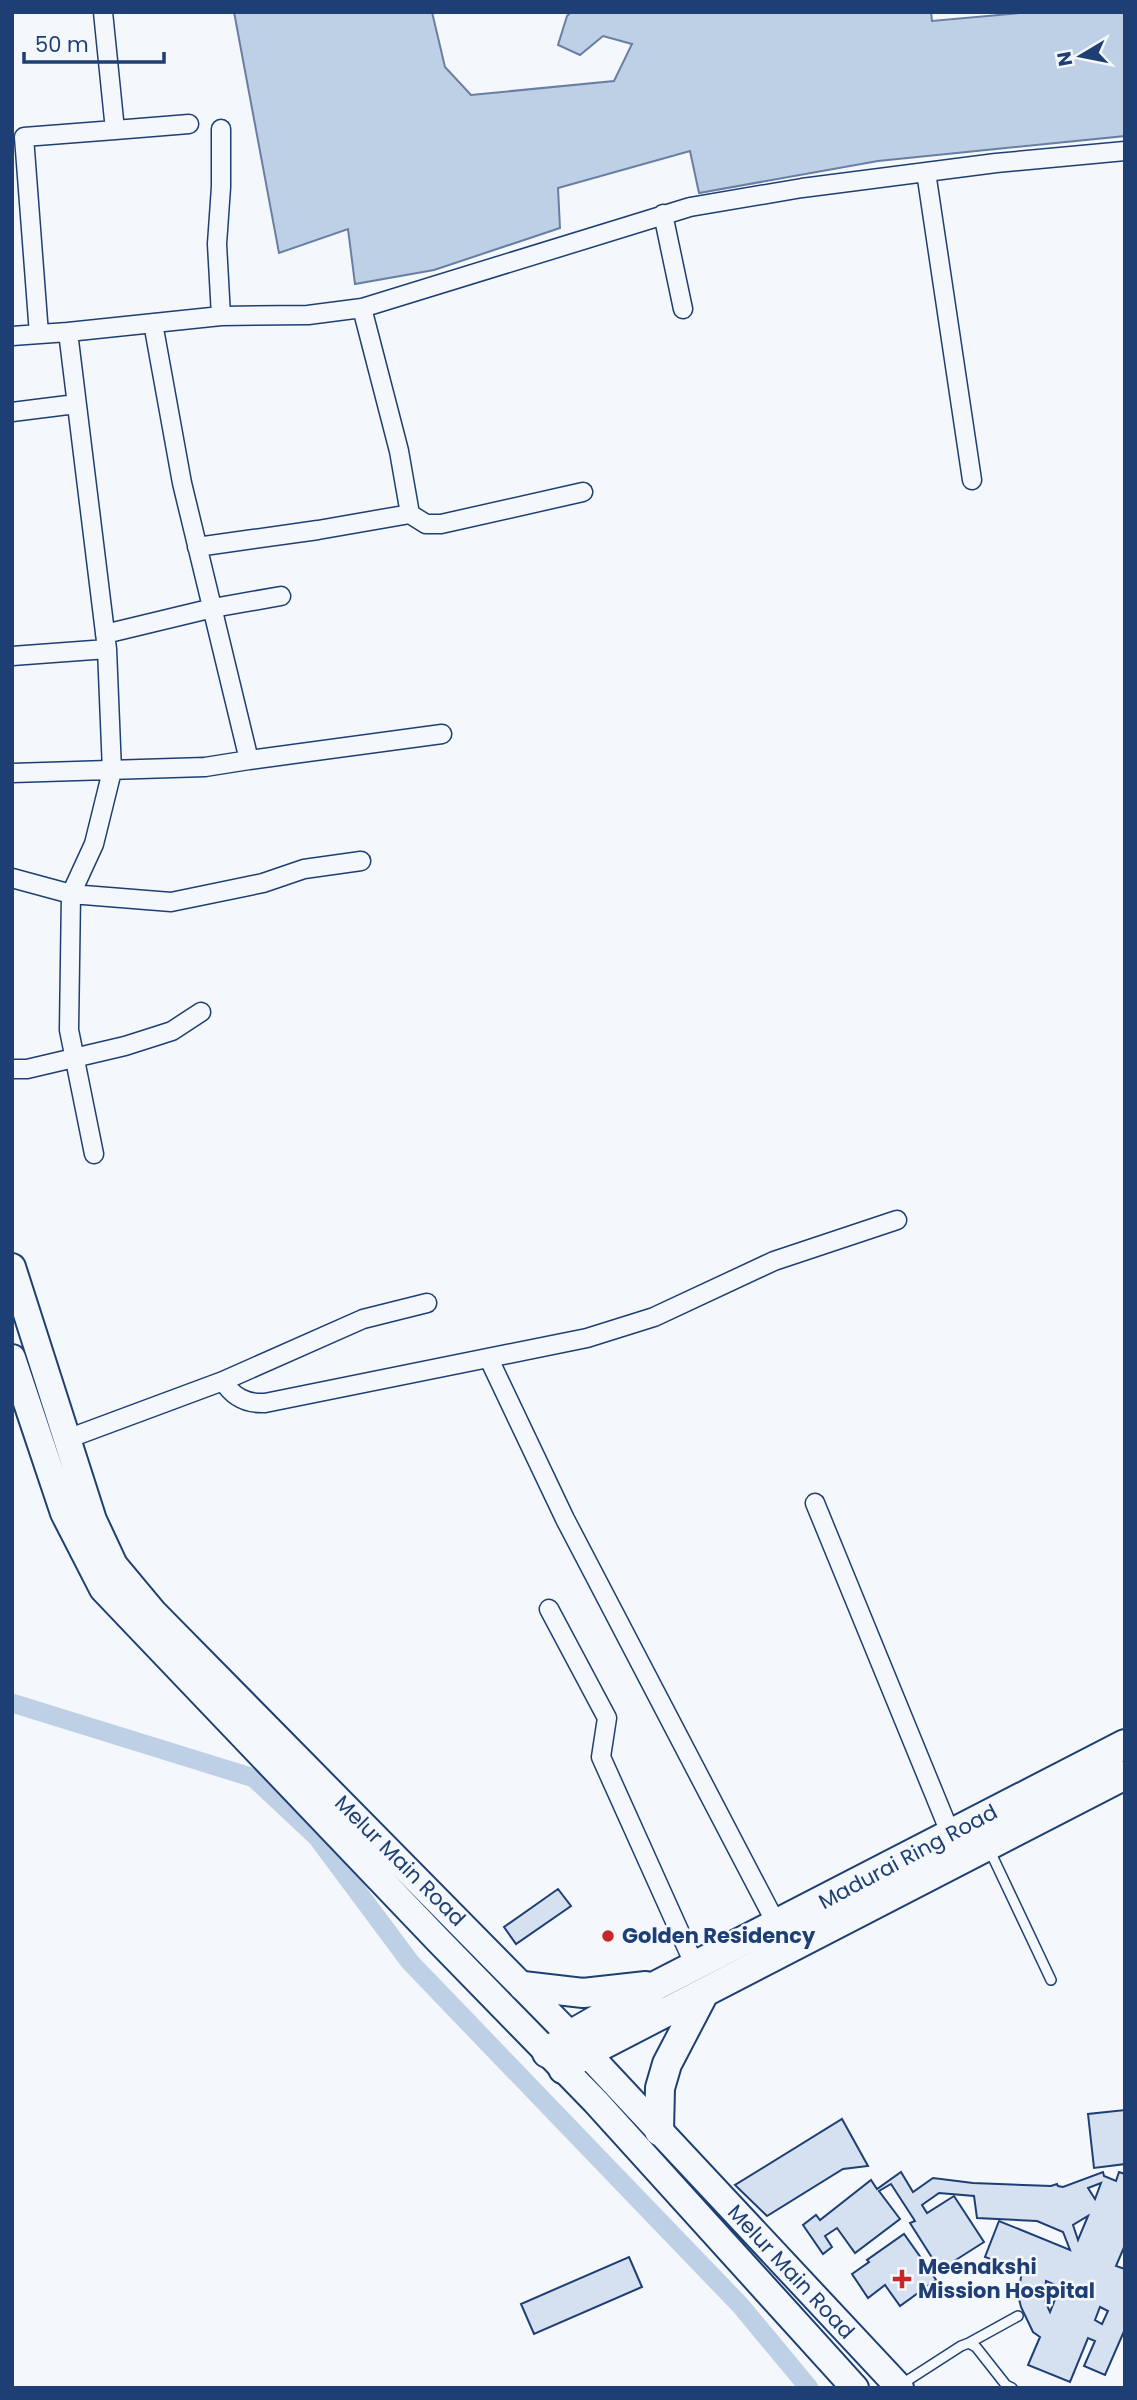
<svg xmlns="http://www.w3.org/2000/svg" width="1137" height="2400" viewBox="0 0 1137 2400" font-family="Poppins,sans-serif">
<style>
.water{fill:#bed0e5;stroke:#687fa3;stroke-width:2}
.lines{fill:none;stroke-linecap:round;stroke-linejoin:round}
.canal{stroke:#bed0e5;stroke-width:19}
.building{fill:#d5e0f0;stroke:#1d3f73;stroke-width:2;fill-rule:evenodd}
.service-casing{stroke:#1d3f73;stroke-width:12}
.minor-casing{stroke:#1d3f73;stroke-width:21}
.primary-casing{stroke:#1d3f73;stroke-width:30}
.trunk-casing{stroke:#1d3f73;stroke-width:32}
.service{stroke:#f4f7fb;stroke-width:9}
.minor{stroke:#f4f7fb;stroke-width:18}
.primary{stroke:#f4f7fb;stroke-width:26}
.trunk{stroke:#f4f7fb;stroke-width:28}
.poi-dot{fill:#c62828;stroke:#f4f7fb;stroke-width:2.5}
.labels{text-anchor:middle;stroke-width:5;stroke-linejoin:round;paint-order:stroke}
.street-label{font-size:21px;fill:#1d3f73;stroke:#f4f7fb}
.poi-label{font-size:21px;font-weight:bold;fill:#1d3f73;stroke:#f4f7fb;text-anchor:start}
</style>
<rect width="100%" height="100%" fill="#f4f7fb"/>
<!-- water -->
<path class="water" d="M234 12H432L445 67 471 95 614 81 632 44 603 36 580 55 558 45 567 16 571 12H931L932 21 1031 12H1125V136L878 161 699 193 690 151 558 188 560 228 434 270 355 284 348 229 279 253Z"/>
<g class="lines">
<!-- canal -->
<path class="canal" d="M12 1703 254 1778 317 1837 410 1962 740 2305 809 2388"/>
</g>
<!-- building -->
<path class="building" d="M558 1889 571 1906 516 1944 504 1927Z
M1125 2110V2164L1094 2168 1088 2114Z
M842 2119 868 2166 843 2169 767 2216 735 2185Z
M901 2172 913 2192 933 2178 973 2183 1051 2186 1057 2184 1058 2186 1063 2187 1103 2172 1104 2176 1116 2181 1119 2172 1125 2174V2245L1116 2266 1125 2269V2329L1105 2375 1084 2366 1095 2341 1088 2338 1070 2382 1028 2365 1040 2337 1033 2332 1021 2307 1018 2295 1022 2271 985 2257 999 2221 1070 2250 1063 2232 1037 2221 977 2218 974 2196 939 2193 922 2205 927 2213 954 2196 984 2242 940 2270 938 2267 931 2272 936 2280 900 2306 885 2285 868 2298 852 2274 869 2262 867 2260 904 2234 929 2269 936 2264 910 2223 915 2221 891 2184 879 2191 900 2219 855 2253 837 2228 825 2236 832 2247 823 2254 803 2225 816 2215 820 2220 871 2180 877 2189ZM1101 2183 1095 2199 1088 2188ZM1088 2216 1078 2240 1073 2225ZM1046 2281 1060 2287 1050 2312 1045 2301ZM1100 2307 1108 2311 1102 2324 1095 2320Z
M629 2257 642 2287 534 2334 521 2304Z"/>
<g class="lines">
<!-- service casing -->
<g class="service-casing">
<path id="service" d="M989 1849 1051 1980
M969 2343 1018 2316
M902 2384 961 2346 969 2343 976 2347 1006 2385 1012 2388"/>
</g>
<!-- minor casing -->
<g class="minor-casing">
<path id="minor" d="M115 130 189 124
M926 172 972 480
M663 214 683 309
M362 308 399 451 410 514 426 524H441L583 492
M221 316 217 244 221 187V129
M153 323 182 483 249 760 442 734
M68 332 107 649 112 771 94 844 71 894 171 902 263 883 304 869 361 861
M39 334 24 137 115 130 103 12
M12 336 68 332 221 316 308 315 362 308 690 207 802 188 996 163 1125 151
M12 412 76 404
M197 547 318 530 410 514
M105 634 213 608 281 596
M12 656 107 649
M12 773 205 767 249 760
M12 878 71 894 69 1030 94 1154
M12 1069H27L125 1046 172 1031 201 1012
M489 1359 565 1519 777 1925
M223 1381 363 1319 427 1303
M67 1439 223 1381C233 1397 246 1404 265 1403L587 1338 654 1317 774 1261 897 1220
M815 1503 951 1835
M549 1609 607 1718 601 1757 695 1966"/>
</g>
<!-- primary casing -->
<g class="primary-casing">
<path id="primary" d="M12 1267 93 1520 114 1565 154 1613 570 2035 900 2388
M12 1358 64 1513 103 1589 438 1940 595 2101 855 2388"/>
</g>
<!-- trunk casing -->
<g class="trunk-casing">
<path id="trunk" d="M523 1986 583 1993 646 1986
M547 2053 570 2035 657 1985 1125 1744
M563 2069 587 2053 1125 1775
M659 2131 660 2088 667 2064 703 1995"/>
</g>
<!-- service -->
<use href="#service" class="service"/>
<!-- minor -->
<use href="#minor" class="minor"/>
<!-- primary -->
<use href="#primary" class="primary"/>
<!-- trunk -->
<use href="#trunk" class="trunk"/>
</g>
<!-- markers -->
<g class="poi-dot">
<circle cx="608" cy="1936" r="7"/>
<path d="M898.5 2268.5h7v7h7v7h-7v7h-7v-7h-7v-7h7z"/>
</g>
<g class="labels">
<!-- street labels -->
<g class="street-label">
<text transform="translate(908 1857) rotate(-28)" y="7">Madurai Ring Road</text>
<text transform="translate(400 1861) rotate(45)" y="7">Melur Main Road</text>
<text transform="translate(791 2272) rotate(47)" y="7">Melur Main Road</text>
</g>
<!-- poi labels -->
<g class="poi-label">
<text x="622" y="1943">Golden Residency</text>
<text x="918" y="2274">Meenakshi<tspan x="918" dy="24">Mission Hospital</tspan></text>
</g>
</g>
<!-- border -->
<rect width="1137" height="2400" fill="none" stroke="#1d3f73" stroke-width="28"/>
<!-- north arrow -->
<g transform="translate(1081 56) rotate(260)" stroke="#f4f7fb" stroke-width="5" paint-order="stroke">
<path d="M0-5L12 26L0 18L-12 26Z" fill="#1d3f73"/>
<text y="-10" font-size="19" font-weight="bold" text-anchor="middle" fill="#1d3f73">N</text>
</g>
<!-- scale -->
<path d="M24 52v10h140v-10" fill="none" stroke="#1d3f73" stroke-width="3.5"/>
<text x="35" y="52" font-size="21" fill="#1d3f73" stroke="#f4f7fb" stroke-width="5" paint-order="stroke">50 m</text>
</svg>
